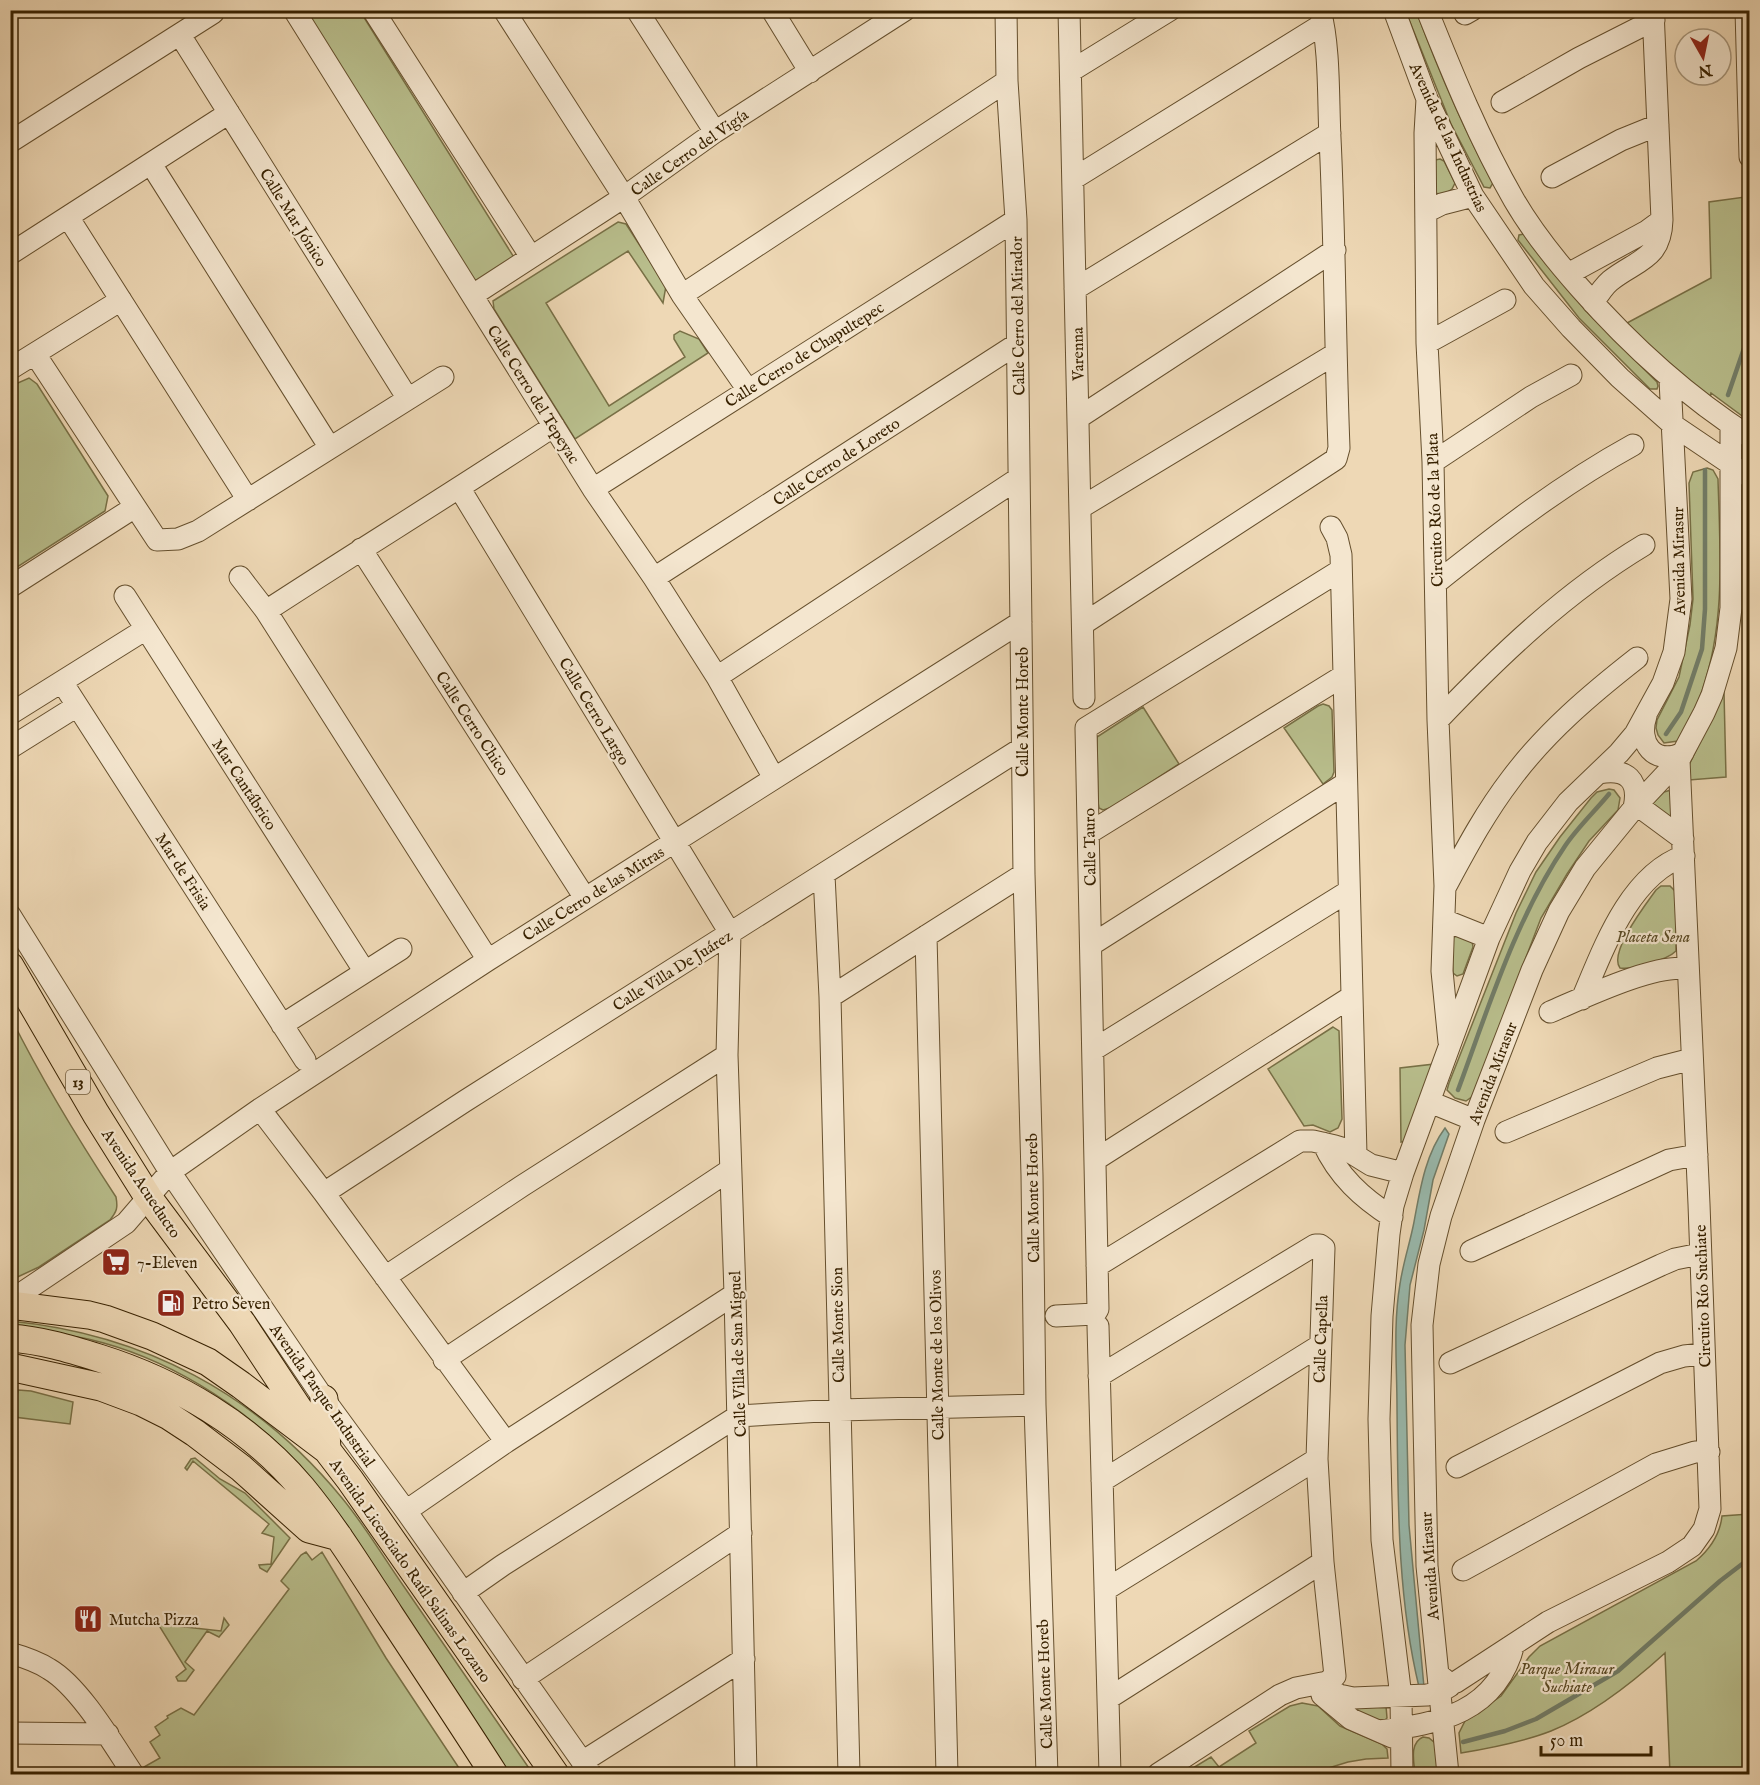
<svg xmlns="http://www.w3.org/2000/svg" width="1760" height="1785" viewBox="0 0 1760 1785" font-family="'IM FELL English',serif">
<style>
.green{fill:#b9bf8d;stroke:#787046;stroke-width:1.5}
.water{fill:#99baae;stroke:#727d68;stroke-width:1.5}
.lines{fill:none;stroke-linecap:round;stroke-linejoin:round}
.stream{stroke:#727d68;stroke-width:4.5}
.minor-casing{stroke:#654f2d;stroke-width:23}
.major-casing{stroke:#372100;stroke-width:29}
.minor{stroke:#f4e6cf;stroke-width:21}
.major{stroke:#eed8b5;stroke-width:27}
.labels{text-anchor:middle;stroke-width:4.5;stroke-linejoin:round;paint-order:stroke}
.shield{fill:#f4e6cf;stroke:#705c3e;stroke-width:1.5}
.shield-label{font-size:15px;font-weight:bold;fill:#372100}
.street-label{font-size:16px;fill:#372100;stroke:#f4e6cf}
.park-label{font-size:16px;font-style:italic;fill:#584823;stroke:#f4e6cf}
.poi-label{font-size:16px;fill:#372100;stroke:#f4e6cf;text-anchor:start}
</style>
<rect width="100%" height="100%" fill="#eed8b5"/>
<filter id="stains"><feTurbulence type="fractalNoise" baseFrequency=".00333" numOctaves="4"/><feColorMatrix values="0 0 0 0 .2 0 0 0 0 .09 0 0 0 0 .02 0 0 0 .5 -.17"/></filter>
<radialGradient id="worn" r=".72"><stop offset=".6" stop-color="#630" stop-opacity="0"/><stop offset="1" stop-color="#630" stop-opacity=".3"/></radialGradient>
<!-- green -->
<path class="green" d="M303 11H360L515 259 475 284Z
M1410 11 1417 13C1439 72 1463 128 1493 183L1490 188 1484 187 1451 124 1408 17Z
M1440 159 1444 161 1455 183 1452 189 1443 195 1435 193V160Z
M1745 197 1750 208 1749 421 1711 393 1710 398 1643 340 1627 323 1711 278 1709 202Z
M618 222 626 224 666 286 663 303 628 251 546 303 609 406 685 357 674 339V335L680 331 699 339 708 353 575 439 494 309 493 301Z
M1524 234 1586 311 1657 382 1658 386 1657 389H1650L1579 318 1518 240 1519 235Z
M29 378 37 384 108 496 105 511 11 571V386Z
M1707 468 1713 470 1718 479C1720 551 1726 622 1702 691 1696 709 1687 725 1678 741L1664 743 1658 735 1656 728 1657 720 1679 677 1690 625 1693 599 1689 483 1693 472Z
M1749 542V591L1742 594 1740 543Z
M1724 692 1726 777 1689 780V765Z
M1323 704 1329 706 1332 710 1334 772 1332 777 1323 784 1284 728 1318 706Z
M1143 707 1179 764 1113 807 1103 810 1099 808 1098 802 1097 737Z
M1609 789 1614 790 1620 798 1618 810 1589 841 1567 874 1541 918 1473 1096 1466 1101 1455 1098 1447 1090 1449 1083 1516 913 1536 872 1560 837 1591 798 1597 792Z
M1671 790V818L1652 804 1664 792Z
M1661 886H1670L1676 892V951C1667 960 1632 970 1620 968 1608 953 1646 904 1656 890Z
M1460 935 1472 941 1473 947 1463 974 1457 976 1453 973 1451 938Z
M11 1018C42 1080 78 1139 116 1197 118 1208 117 1211 110 1220L39 1267 11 1280Z
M1333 1027 1339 1031 1342 1119 1338 1128 1330 1132 1313 1125 1304 1126 1268 1069Z
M1435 1064 1406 1141 1401 1142 1400 1068Z
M10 1321C144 1334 257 1394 342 1498 366 1527 385 1560 407 1591 449 1652 491 1713 533 1774H506L347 1525C330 1503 314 1480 295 1460 239 1403 166 1357 88 1339 62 1334 36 1332 11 1329Z
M18 1390 31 1391 73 1402 70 1424 14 1417Z
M195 1458 220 1479 245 1493 290 1538 267 1572 260 1568 259 1565 271 1564 274 1537 262 1533 269 1524 193 1461 187 1470 185 1468 191 1459Z
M1749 1514V1774H1670L1665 1653C1631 1684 1593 1714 1551 1731 1523 1742 1491 1748 1461 1753L1459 1733 1465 1721 1501 1696 1529 1657 1540 1646 1696 1561C1710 1549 1720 1535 1722 1516Z
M306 1552 312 1560 322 1552 386 1658 463 1774H143L144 1767 160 1758 150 1742 160 1735 155 1727 168 1718 167 1716 181 1708 194 1715 289 1589 281 1581 301 1555Z
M224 1618 229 1625 219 1637 207 1631 185 1662 194 1670 186 1681H178L176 1677 186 1669 158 1624 221 1631Z
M1302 1703 1318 1706 1340 1726 1382 1744 1387 1749 1388 1758 1366 1759 1348 1762 1309 1774H1183L1211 1757 1219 1767 1256 1743 1249 1731 1290 1706Z
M1386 1706 1387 1718 1383 1722 1354 1710 1355 1708Z
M1423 1737 1429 1738 1435 1743 1438 1774H1415C1414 1762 1409 1743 1423 1737Z"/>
<!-- water -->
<path class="water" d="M1445 1128 1449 1134 1433 1180 1424 1230 1410 1285 1405 1345 1409 1525 1424 1687H1419C1397 1596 1398 1500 1397 1407 1397 1366 1393 1325 1400 1284 1403 1263 1410 1243 1414 1222 1420 1190 1425 1155 1445 1128Z"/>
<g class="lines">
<!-- stream -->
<path class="stream" d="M1728 395 1750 331
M1666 734 1681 712 1702 649 1705 609V470
M1458 1090C1488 1009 1516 918 1565 846 1577 828 1595 811 1609 794
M1463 1742 1505 1731 1536 1719 1618 1671 1720 1581 1750 1558"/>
<!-- minor casing -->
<g class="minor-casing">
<path id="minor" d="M294 10 593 489 654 578 717 677 774 778
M373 10 531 257
M504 10 624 197 682 295 748 390
M637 10 715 132
M772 10 810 72
M1006 10 1007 81 1016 220 1024 874 1032 1175 1035 1405 1047 1774
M1069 10 1084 698
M1394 10 1427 99 1473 196 1534 286 1571 328 1620 378 1673 425 1750 477
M1427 10C1453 75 1479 139 1514 200 1532 231 1556 261 1580 288 1630 345 1686 396 1750 437
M1746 10 1750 157
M1465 14 1472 10
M180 35 408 399
M1071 71 1170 10
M1427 99 1425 133 1427 343 1433 462 1438 720 1445 886 1442 971 1449 1042
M1502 102 1579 58 1654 20
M10 142 213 13
M151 164 330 448
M1552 177 1621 140 1658 125
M1073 179 1323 24
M1426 212 1442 204 1473 196
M68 217 248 500
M10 254 229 113
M1568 274 1647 231 1662 220
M1075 289 1330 133
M473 295 624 197 715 132 905 10
M682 295 1007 81
M1593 303C1598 295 1603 287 1610 281 1636 260 1661 260 1662 220L1653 10
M1427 343 1505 300
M35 354 157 540 178 539 198 531 443 377
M10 369 121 300
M1078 418 1335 250
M1433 462 1531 397 1571 375
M460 489 730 933 727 1055 735 1294 746 1774
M593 489 1016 220
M1080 508 1335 354
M1331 527 1337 538 1341 555 1356 1155
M361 549 585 898
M240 577 266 611 488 960
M654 578 1017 344
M1436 583C1499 533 1562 484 1633 445
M10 587 135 507
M125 596 365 972
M266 611C361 549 459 489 554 426
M1083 624 1336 459 1339 448C1335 345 1335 241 1330 138 1328 99 1330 47 1320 10
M717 677 1019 478
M62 682 305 1060
M10 714 146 629
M1646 716C1637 743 1654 766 1683 753
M1438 720C1501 654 1566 592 1644 545
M10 748 77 706
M1599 773C1627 768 1640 780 1634 808
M1637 805 1683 839
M1089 833 1343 676
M824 875 830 997 849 1774
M1446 886C1466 849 1485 813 1511 779 1546 732 1591 694 1637 658
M10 915 170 1172 324 1399 406 1511 591 1774
M1444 920 1489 938
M926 936 947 1774
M1091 945 1346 783
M830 997 1024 874
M1582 999C1603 950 1629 875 1684 856
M1550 1012C1583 998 1655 963 1688 969
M282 1025 401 949
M1093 1050 1349 891
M1430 1102 1474 1120
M260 1109 324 1193 506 1442
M1506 1132 1657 1068 1692 1059
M1323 1143C1338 1176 1362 1198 1392 1217
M1095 1160 1351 997
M324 1193 465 1101 1022 748
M1471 1251 1669 1160 1697 1155
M1097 1266 1300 1141H1313L1335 1146 1345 1149 1371 1165 1403 1173
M385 1277 522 1186 727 1055
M10 1301 126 1223 170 1172 260 1109 488 960 1021 622
M1056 1316 1095 1314 1098 1309 1086 728 1341 570
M1098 1326 1110 1774
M444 1360 730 1170
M1450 1363 1661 1265 1675 1259 1700 1254
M1099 1376 1315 1245H1320L1324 1248 1317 1459 1323 1562 1335 1676 1327 1682 1296 1688 1280 1695 1158 1774
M1457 1467 1660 1363 1684 1356 1703 1354
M1102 1481 1319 1346
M406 1511 506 1442 735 1294
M1463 1570 1656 1464 1695 1452H1709
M1105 1590 1317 1459
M463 1593 503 1565 738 1416 839 1410 1035 1405
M10 1653C24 1657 37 1661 49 1669 80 1687 113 1744 133 1774
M1438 1674 1450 1684 1456 1682 1548 1622 1668 1562 1692 1546 1704 1529 1710 1509 1699 1204 1679 760
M523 1679 741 1533
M1322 1683 1339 1695 1353 1698 1427 1695 1440 1692 1450 1686
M1322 1695 1351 1719 1392 1737
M1109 1698 1323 1562
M1379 1731C1439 1724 1497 1712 1514 1644
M10 1733 108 1734
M582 1762 744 1659
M1402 1774 1401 1697 1382 1540 1379 1419 1382 1316 1389 1234 1393 1206 1403 1173 1489 938 1520 871 1537 842 1568 802 1619 753 1635 734 1663 683 1674 652 1681 599 1670 380
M1448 1774 1427 1566 1422 1325 1429 1264 1441 1216 1474 1120 1532 970 1559 911 1585 868 1634 808 1679 760 1704 713 1712 695 1726 648 1731 608V425"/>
</g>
<!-- major casing -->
<g class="major-casing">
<path id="major" d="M10 966 96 1114 148 1197 242 1323 314 1432
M10 1305 89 1315 105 1319 152 1336 208 1362 241 1385 327 1450 350 1480 555 1774
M10 1338C41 1340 70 1349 99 1358 176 1382 250 1426 302 1488 335 1528 362 1572 390 1615 425 1668 460 1721 494 1774
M10 1367 101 1387 141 1402 169 1416 195 1433 241 1468 309 1529 339 1537
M324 1399 327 1449"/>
</g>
<!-- minor -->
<use href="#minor" class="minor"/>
<!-- major -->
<use href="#major" class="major"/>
</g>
<!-- icons -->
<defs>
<g id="supermarket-square" transform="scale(1.5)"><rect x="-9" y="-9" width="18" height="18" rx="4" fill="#8f2418" stroke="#f4e6cf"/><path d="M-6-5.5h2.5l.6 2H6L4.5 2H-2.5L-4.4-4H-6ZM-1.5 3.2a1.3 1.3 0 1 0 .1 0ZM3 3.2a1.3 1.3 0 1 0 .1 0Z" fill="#fff"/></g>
<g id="fuel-square" transform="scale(1.5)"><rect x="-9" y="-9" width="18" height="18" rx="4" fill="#8f2418" stroke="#f4e6cf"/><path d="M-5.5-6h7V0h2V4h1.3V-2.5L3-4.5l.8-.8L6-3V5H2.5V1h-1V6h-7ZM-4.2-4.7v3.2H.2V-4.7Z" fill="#fff"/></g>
<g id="restaurant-square" transform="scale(1.5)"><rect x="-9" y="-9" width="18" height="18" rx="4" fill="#8f2418" stroke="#f4e6cf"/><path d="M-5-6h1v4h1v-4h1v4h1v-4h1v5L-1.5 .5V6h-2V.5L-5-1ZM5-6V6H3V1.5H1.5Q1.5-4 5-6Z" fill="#fff"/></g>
</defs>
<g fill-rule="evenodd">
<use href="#supermarket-square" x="116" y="1262"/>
<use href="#fuel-square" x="171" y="1303"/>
<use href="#restaurant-square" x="88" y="1619"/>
</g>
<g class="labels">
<!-- shield labels -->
<rect class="shield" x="66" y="1070" width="24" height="24" rx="4.5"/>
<g class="shield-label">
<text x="78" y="1087">13</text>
</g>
<!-- street labels -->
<g class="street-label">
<text transform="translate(1449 137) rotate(65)" y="6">Avenida de las Industrias</text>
<text transform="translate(689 152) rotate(-35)" y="6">Calle Cerro del Vigía</text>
<text transform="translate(294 217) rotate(58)" y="6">Calle Mar Jónico</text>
<text transform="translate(1017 316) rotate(-91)" y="6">Calle Cerro del Mirador</text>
<text transform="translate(804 354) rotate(-32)" y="6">Calle Cerro de Chapultepec</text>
<text transform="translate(1077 354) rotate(-91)" y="6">Varenna</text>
<text transform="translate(534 394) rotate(58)" y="6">Calle Cerro del Tepeyac</text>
<text transform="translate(836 461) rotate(-33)" y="6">Calle Cerro de Loreto</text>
<text transform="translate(1434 510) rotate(-92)" y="6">Circuito Río de la Plata</text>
<text transform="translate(1678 561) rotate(-91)" y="6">Avenida Mirasur</text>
<text transform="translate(595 711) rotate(59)" y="6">Calle Cerro Largo</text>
<text transform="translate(1022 712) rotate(-90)" y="6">Calle Monte Horeb</text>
<text transform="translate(473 723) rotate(57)" y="6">Calle Cerro Chico</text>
<text transform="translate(245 784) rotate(57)" y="6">Mar Cantábrico</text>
<text transform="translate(1089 847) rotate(-91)" y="6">Calle Tauro</text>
<text transform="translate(184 871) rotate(57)" y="6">Mar de Frisia</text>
<text transform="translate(593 893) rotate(-32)" y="6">Calle Cerro de las Mitras</text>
<text transform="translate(672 970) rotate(-32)" y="6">Calle Villa De Juárez</text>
<text transform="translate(1492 1073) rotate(-69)" y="6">Avenida Mirasur</text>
<text transform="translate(142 1183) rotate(56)" y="6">Avenida Acueducto</text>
<text transform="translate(1032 1198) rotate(-91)" y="6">Calle Monte Horeb</text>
<text transform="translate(1702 1296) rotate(-92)" y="6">Circuito Río Suchiate</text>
<text transform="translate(837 1325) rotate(-91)" y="6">Calle Monte Sion</text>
<text transform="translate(1320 1339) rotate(-88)" y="6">Calle Capella</text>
<text transform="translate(737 1354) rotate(-92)" y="6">Calle Villa de San Miguel</text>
<text transform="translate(936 1355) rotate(-91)" y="6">Calle Monte de los Olivos</text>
<text transform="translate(323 1395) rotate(55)" y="6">Avenida Parque Industrial</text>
<text transform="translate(1429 1566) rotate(-94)" y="6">Avenida Mirasur</text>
<text transform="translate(411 1570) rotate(55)" y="6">Avenida Licenciado Raúl Salinas Lozano</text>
<text transform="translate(1044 1684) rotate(-92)" y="6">Calle Monte Horeb</text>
</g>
<!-- park labels -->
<g class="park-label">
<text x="1653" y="942">Placeta Sena</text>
<text x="1567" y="1674">Parque Mirasur<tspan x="1567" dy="18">Suchiate</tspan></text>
</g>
<!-- poi labels -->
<g class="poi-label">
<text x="137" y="1268">7-Eleven</text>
<text x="192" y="1309">Petro Seven</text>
<text x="109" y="1625">Mutcha Pizza</text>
</g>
</g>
<!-- margin -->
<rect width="1760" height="1785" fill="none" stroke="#eed8b5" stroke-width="36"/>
<rect x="12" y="12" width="1736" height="1761" fill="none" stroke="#372100" stroke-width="3"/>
<rect x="18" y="18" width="1724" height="1749" fill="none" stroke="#372100" stroke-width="1.5"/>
<!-- north arrow -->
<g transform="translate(1703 57) rotate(171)"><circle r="28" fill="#f4e6cf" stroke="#a8977c" stroke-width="1.5"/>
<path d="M0-4.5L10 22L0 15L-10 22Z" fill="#8f2418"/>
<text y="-9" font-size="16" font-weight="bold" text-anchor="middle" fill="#372100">N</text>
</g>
<!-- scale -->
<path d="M1541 1746v9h110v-9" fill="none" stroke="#372100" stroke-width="3"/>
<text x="1550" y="1746" font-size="18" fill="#372100" stroke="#f4e6cf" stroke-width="4.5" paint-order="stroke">50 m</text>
<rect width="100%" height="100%" filter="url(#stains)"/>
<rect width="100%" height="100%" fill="url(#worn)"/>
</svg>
